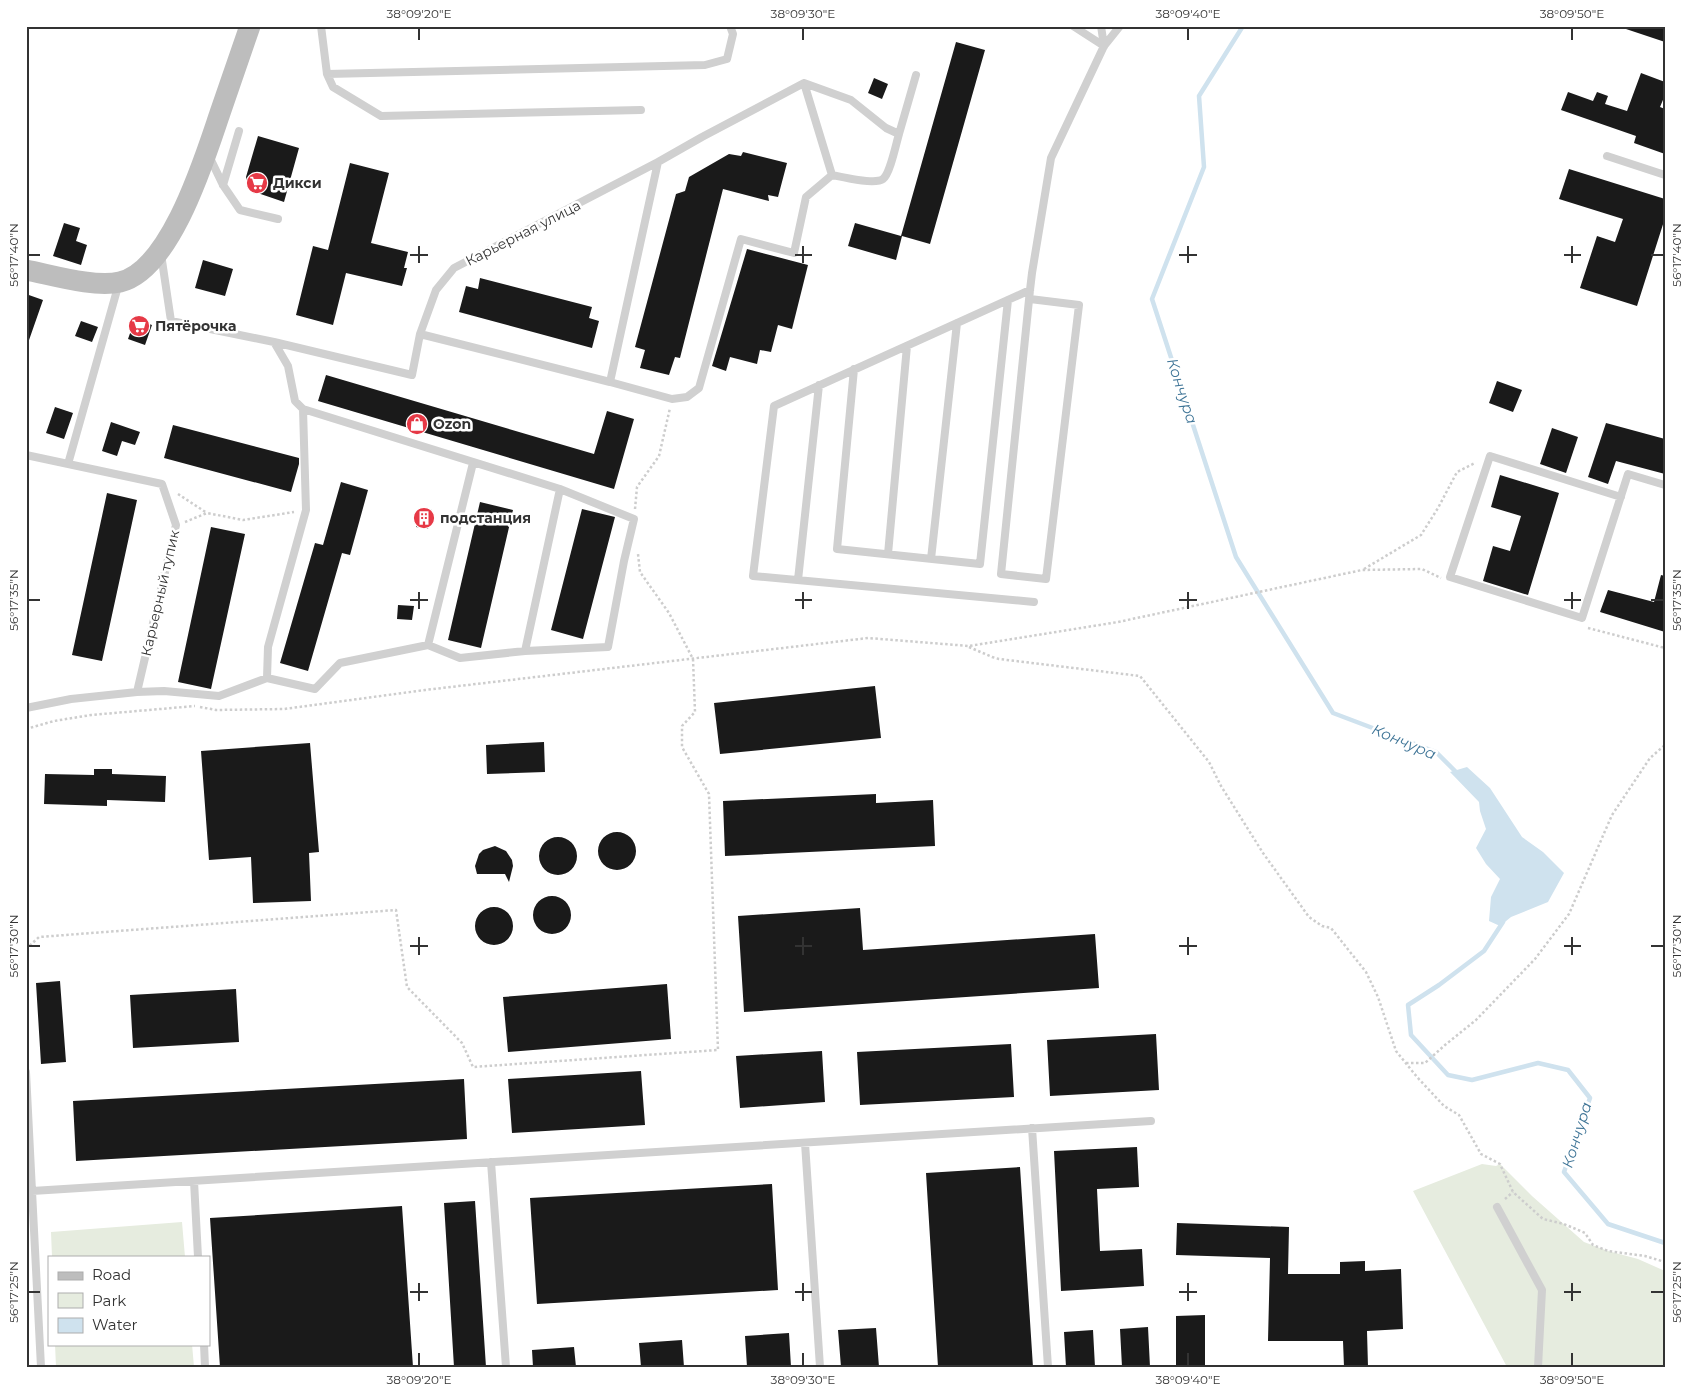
<svg xmlns="http://www.w3.org/2000/svg" width="1691" height="1393" viewBox="0 0 1691 1393" font-family="Montserrat,sans-serif">
<style>
.green{fill:#e6ecdf}
.water{fill:#cfe2ee}
.lines{fill:none;stroke-linecap:round;stroke-linejoin:round}
.stream{stroke:#cfe2ee;stroke-width:4.5}
.building{fill:#1a1a1a}
.path{stroke:#cdcdcd;stroke-width:2.5;stroke-dasharray:2.5 2.5;stroke-linecap:butt}
.lane{stroke:#d0d0d0;stroke-width:8}
.secondary{stroke:#bdbdbd;stroke-width:21}
.ticks{fill:none;stroke:#333;stroke-width:2}
.labels{text-anchor:middle;stroke-width:5;stroke-linejoin:round;paint-order:stroke}
.poi-label{font-size:14px;font-weight:bold;fill:#333;stroke:#fff;text-anchor:start}
.street-label{font-size:14px;fill:#333;stroke:#fff}
.water-label{font-size:15px;font-style:italic;fill:#3f7597;stroke:#fff}
.neatline{fill:none;stroke:#333;stroke-width:2}
.ticks-label{font-size:12px;text-anchor:middle;fill:#333}
</style>
<rect width="100%" height="100%" fill="#fff"/>
<!-- green -->
<path class="green" d="M1482 1164 1496 1166 1500 1164 1532 1196 1584 1242 1608 1251 1638 1259 1665 1271V1367H1507L1413 1191Z
M182 1222 185 1257H52L51 1232Z
M55 1344H192L194 1367H56Z"/>
<!-- water -->
<path class="water" d="M1467 767 1490 788 1522 837 1543 852 1564 873 1548 902 1511 917 1500 926 1489 921 1491 897 1500 879 1486 864 1476 848 1486 829 1480 811 1479 802 1450 772Z"/>
<g class="lines">
<!-- stream -->
<path class="stream" d="M1243 26 1199 96 1204 167 1152 299 1236 557 1333 713 1436 752 1458 774
M1503 922 1484 951 1439 985 1408 1005 1411 1035 1448 1075 1472 1080 1538 1063 1568 1070 1590 1098 1564 1172 1608 1224 1665 1243"/>
</g>
<!-- building -->
<path class="building" d="M1623 26H1665V42L1623 28Z
M956 42 985 50 930 244 902 236 896 260 848 246 855 223 901 236Z
M1641 73 1665 82V95L1660 107 1665 109V154L1634 143 1636 136 1561 110 1568 92 1593 101 1597 92 1608 96 1605 104 1627 111Z
M874 78 888 84 882 99 868 93Z
M258 136 299 148 284 202 249 190 246 177Z
M743 152 787 163 778 197 768 195 769 201 723 189 680 358 675 357 669 375 640 368 645 350 635 347 676 194 685 191 689 177 729 154 741 156Z
M350 163 389 173 371 243 408 252 404 268H407L402 286 346 273 333 325 296 315 313 246 328 250Z
M1569 169 1665 199V218L1637 306 1580 288 1597 236 1615 242 1623 219 1559 199Z
M64 223 80 228 76 241 87 245 81 265 53 256Z
M747 249 808 265 792 329 778 325 771 352 760 350 757 364 730 357 726 371 712 366Z
M203 260 233 269 225 296 195 288Z
M480 278 592 307 589 318 599 321 592 348 459 312 466 286 478 289Z
M26 294 43 300 28 343H26Z
M135 319 152 325 145 345 128 339Z
M81 321 98 327 92 342 75 336Z
M326 375 594 454 607 411 634 419 614 489 318 401Z
M1497 381 1522 390 1513 412 1489 403Z
M55 407 73 413 64 439 46 433Z
M111 422 140 432 135 445 122 441 117 456 102 451Z
M1606 423 1665 439V474L1616 461 1608 484 1588 477Z
M173 425 299 458V464L291 492 164 458Z
M1552 428 1578 437 1566 473 1540 464Z
M1500 475 1559 493 1528 595 1483 581 1493 546 1510 551 1521 516 1491 507Z
M341 482 368 490 350 555 342 553 308 671 280 663 315 543 323 545Z
M107 493 137 500 102 661 72 655Z
M480 502 513 510 481 648 448 640Z
M420 508 432 510 428 529 416 527Z
M582 509 615 517 583 639 551 630Z
M211 527 245 534 211 689 178 682Z
M1661 575 1665 576V632L1600 612 1608 590 1654 602Z
M398 605 414 606 412 620 397 619Z
M875 686 881 738 720 754 714 703Z
M544 742 545 772 487 774 486 745Z
M310 743 319 852 309 853 311 901 253 903 251 857 209 860 201 751Z
M94 769H112V774L166 776 165 802 107 800V806L44 804 45 774 94 775Z
M876 794V803L933 800 935 846 725 856 723 801Z
M598 851a19 19 0 1 1 38 0a19 19 0 1 1-38 0Z
M539 856a19 19 0 1 1 38 0a19 19 0 1 1-38 0Z
M495 846 506 851 512 860 513 866 509 882 505 874H477L475 866 479 854 483 850Z
M533 915a19 19 0 1 1 38 0a19 19 0 1 1-38 0Z
M475 926a19 19 0 1 1 38 0a19 19 0 1 1-38 0Z
M860 908 863 950 1095 934 1099 988 744 1012 738 916Z
M60 981 66 1062 41 1064 36 983Z
M667 984 671 1039 508 1052 503 997Z
M236 989 239 1042 133 1048 130 995Z
M1156 1034 1159 1090 1050 1096 1047 1040Z
M1011 1044 1014 1097 860 1105 857 1052Z
M822 1051 825 1102 740 1108 736 1056Z
M641 1071 645 1125 512 1133 508 1079Z
M464 1079 467 1139 76 1161 73 1101Z
M1137 1147 1139 1187 1097 1189 1100 1251 1142 1249 1144 1286 1061 1291 1054 1151Z
M1020 1167 1033 1367H938L926 1173Z
M772 1184 778 1290 537 1304 530 1198Z
M475 1201 486 1367H454L444 1203Z
M402 1206 413 1367H220L210 1218Z
M1177 1223 1289 1227 1288 1274H1340V1262L1365 1261V1271L1401 1269 1403 1329 1367 1331 1368 1367H1344L1343 1341H1268L1270 1258 1176 1255Z
M1205 1315V1367H1176V1316Z
M1148 1327 1150 1367H1122L1120 1329Z
M876 1328 879 1367H841L838 1330Z
M1093 1330 1095 1367H1066L1064 1332Z
M789 1333 791 1367H747L745 1336Z
M682 1340 684 1367H641L639 1343Z
M574 1347 576 1367H533L532 1350Z"/>
<g class="lines">
<!-- path -->
<path class="path" d="M178 494 207 513
M635 509 637 487 659 456 670 408
M185 522 207 513 243 520 294 512
M1364 569 1421 535 1438 508 1457 472 1475 463
M1588 628 1665 648
M969 647 992 657 999 659 1140 676 1209 762 1221 786 1263 853 1309 917 1322 926 1331 928 1366 972 1378 997 1396 1051 1417 1077 1444 1106 1459 1115 1481 1154 1500 1164 1513 1192 1543 1219 1564 1224 1585 1233 1593 1245 1608 1251 1645 1256 1665 1262
M200 707 216 710 284 709 425 690 868 638 969 646 1118 622 1362 570 1422 569 1441 578
M26 729 54 721 91 715 195 706
M26 949 39 937 396 910 407 987 462 1043 473 1067 718 1050 709 794 682 747V726L695 712 693 659 669 613 640 572 638 554
M1406 1063H1425L1445 1045 1476 1020 1535 959 1569 914 1612 815 1650 758 1665 745
M1505 1199 1513 1192"/>
<!-- lane -->
<path class="lane" d="M321 26 327 74 705 65 727 59 733 34 730 26
M1073 26 1104 46
M1101 26 1104 46
M327 74 333 87 381 116 641 110
M1607 156 1665 175
M210 158 223 185 240 210 278 219
M832 175C842 177 875 185 883 179 890 174 896 144 899 134
M223 185 239 131
M161 254 171 321 274 342 288 366 295 401 303 409 560 489 634 519 624 561 608 647 525 651 460 658 428 645 340 663 315 689 267 678 268 647 306 510 303 409
M1030 290 774 406 753 576 1034 602
M1030 299 1079 305 1046 579 1001 574 1030 290 1032 273 1051 158 1104 46 1120 26
M420 334 436 290 454 268 658 162
M274 342 412 375 420 334 610 382 658 162 702 137 804 83 851 100 886 128 899 134 916 75
M854 369 837 549 980 564 1008 300
M610 382 672 399 687 397 699 388 741 239 794 253 806 197 832 175 804 83
M26 455 162 484 176 525 137 692
M68 464 119 283
M1621 497 1490 456 1450 577 1582 618 1628 474 1665 485
M888 554 907 346
M931 559 957 323
M798 580 819 385
M428 645 473 463
M525 651 560 489
M26 708 71 699 137 692 164 691 219 696 267 678
M26 1072 32 1191
M1032 1128 1048 1367
M805 1143 820 1367
M491 1162 506 1367
M194 1181 198 1257
M1497 1207 1542 1290 1538 1367
M204 1344 205 1367
M41 1367 32 1191 1151 1121"/>
<!-- secondary -->
<path class="secondary" d="M26 270C52 275 95 288 120 282 171 270 205 157 220 113 230 84 240 55 250 26"/>
</g>
<!-- ticks -->
<path class="ticks" d="M419 28V40M803 28V40M1188 28V40M1572 28V40M419 246V263M803 246V263M1188 246V263M1572 246V263M28 255H40M410 255H428M795 255H812M1179 255H1197M1564 255H1581M1651 255H1664M419 592V609M803 592V609M1188 592V609M1572 592V609M28 600H40M410 600H428M795 600H812M1179 600H1197M1564 600H1581M1651 600H1664M419 937V955M803 937V955M1188 937V955M1572 937V955M28 946H40M410 946H428M795 946H812M1179 946H1197M1564 946H1581M1651 946H1664M419 1283V1301M803 1283V1301M1188 1283V1301M1572 1283V1301M28 1292H40M410 1292H428M795 1292H812M1179 1292H1197M1564 1292H1581M1651 1292H1664M419 1353V1366M803 1353V1366M1188 1353V1366M1572 1353V1366"/>
<!-- icons -->
<defs>
<g id="supermarket-disc" transform="scale(1.125)"><circle r="9.5" fill="#e63946" stroke="#fff"/><path d="M-6-5.5h2.5l.6 2H6L4.5 2H-2.5L-4.4-4H-6ZM-1.5 3.2a1.3 1.3 0 1 0 .1 0ZM3 3.2a1.3 1.3 0 1 0 .1 0Z" fill="#fff"/></g>
<g id="shop-disc" transform="scale(1.125)"><circle r="9.5" fill="#e63946" stroke="#fff"/><path d="M-5-2.5h2.3a2.7 3.5 0 0 1 5.4 0H5L5.5 6h-11ZM-1.5-2.5h3a1.5 2.3 0 0 0-3 0Z" fill="#fff"/></g>
<g id="building-disc" transform="scale(1.125)"><circle r="9.5" fill="#e63946" stroke="#fff"/><path d="M-4-6H4V6H1V3H-1V6H-4ZM-2.5-4.3h1.7v1.8h-1.7ZM.8-4.3h1.7v1.8H.8ZM-2.5-1h1.7V.8h-1.7ZM.8-1h1.7V.8H.8Z" fill="#fff"/></g>
</defs>
<g fill-rule="evenodd">
<use href="#supermarket-disc" x="257" y="183"/>
<use href="#supermarket-disc" x="139" y="326"/>
<use href="#shop-disc" x="417" y="424"/>
<use href="#building-disc" x="424" y="518"/>
</g>
<g class="labels">
<!-- poi labels -->
<g class="poi-label">
<text x="273" y="188">Дикси</text>
<text x="155" y="331">Пятёрочка</text>
<text x="433" y="429">Ozon</text>
<text x="440" y="523">подстанция</text>
</g>
<!-- street labels -->
<g class="street-label">
<text transform="translate(523 233) rotate(-27)" y="5">Карьерная улица</text>
<text transform="translate(160 593) rotate(-77)" y="5">Карьерный тупик</text>
</g>
<!-- water labels -->
<g class="water-label">
<text transform="translate(1182 391) rotate(72)" y="5">Кончура</text>
<text transform="translate(1404 742) rotate(23)" y="5">Кончура</text>
<text transform="translate(1577 1135) rotate(-73)" y="5">Кончура</text>
</g>
</g>
<!-- border -->
<rect width="1691" height="1393" fill="none" stroke="#ffffff" stroke-width="55"/>
<!-- legend -->
<rect x="48" y="1256" width="162" height="90" fill="#ffffff" stroke="#adadad"/>
<rect x="58" y="1272" width="25" height="8" fill="#bdbdbd" stroke="#adadad"/>
<text x="92" y="1280" font-size="15" fill="#333333">Road</text>
<rect x="58" y="1293" width="25" height="15" fill="#e6ecdf" stroke="#adadad"/>
<text x="92" y="1306" font-size="15" fill="#333333">Park</text>
<rect x="58" y="1318" width="25" height="15" fill="#cfe2ee" stroke="#adadad"/>
<text x="92" y="1330" font-size="15" fill="#333333">Water</text>
<rect x="28" y="28" width="1636" height="1338" class="neatline"/>
<g class="ticks-label">
<text x="419" y="18">38°09'20"E</text>
<text x="803" y="18">38°09'30"E</text>
<text x="1188" y="18">38°09'40"E</text>
<text x="1572" y="18">38°09'50"E</text>
<text transform="translate(14 255) rotate(-90)" y="4">56°17'40"N</text>
<text transform="translate(1677 255) rotate(-90)" y="4">56°17'40"N</text>
<text transform="translate(14 600) rotate(-90)" y="4">56°17'35"N</text>
<text transform="translate(1677 600) rotate(-90)" y="4">56°17'35"N</text>
<text transform="translate(14 946) rotate(-90)" y="4">56°17'30"N</text>
<text transform="translate(1677 946) rotate(-90)" y="4">56°17'30"N</text>
<text transform="translate(14 1292) rotate(-90)" y="4">56°17'25"N</text>
<text transform="translate(1677 1292) rotate(-90)" y="4">56°17'25"N</text>
<text x="419" y="1384">38°09'20"E</text>
<text x="803" y="1384">38°09'30"E</text>
<text x="1188" y="1384">38°09'40"E</text>
<text x="1572" y="1384">38°09'50"E</text>
</g>
</svg>
